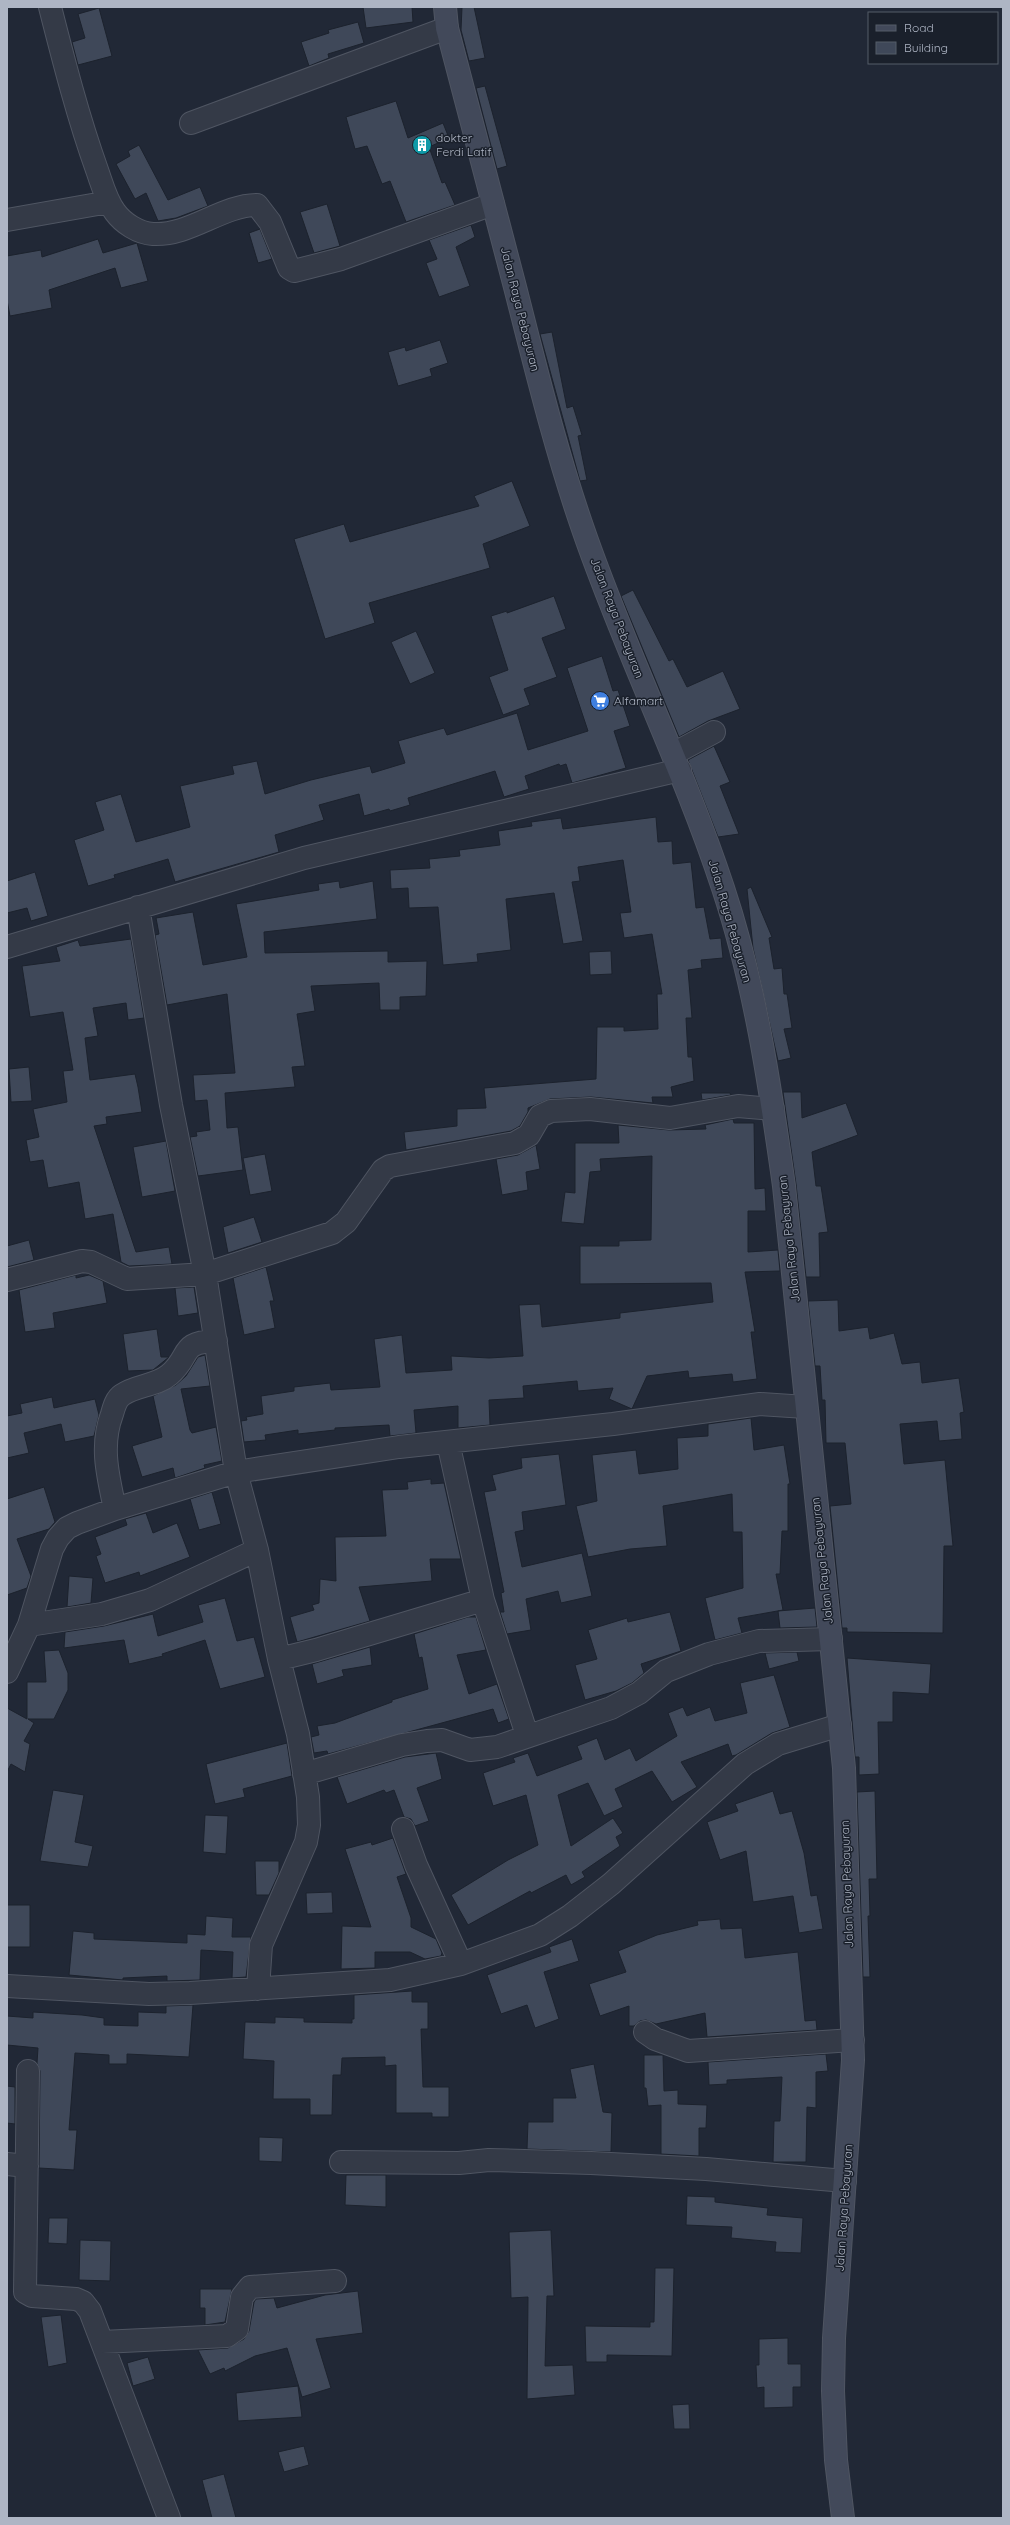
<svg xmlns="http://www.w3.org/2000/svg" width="1010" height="2525" viewBox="0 0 1010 2525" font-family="Quicksand,sans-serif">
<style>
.building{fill:#3f4859;stroke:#1c222d}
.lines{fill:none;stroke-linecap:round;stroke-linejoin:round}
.street-casing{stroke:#4f5562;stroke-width:24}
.secondary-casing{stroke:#4f5562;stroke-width:24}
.street{stroke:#343a47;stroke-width:22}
.secondary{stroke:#42495a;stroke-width:22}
.labels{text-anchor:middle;stroke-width:3;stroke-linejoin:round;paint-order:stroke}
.poi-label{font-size:12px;fill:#aeb5c4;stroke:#1a202b;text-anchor:start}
.street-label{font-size:12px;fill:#aeb5c4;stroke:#1a202b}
</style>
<rect width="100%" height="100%" fill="#212836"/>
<!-- building -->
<path class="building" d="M363 7H412L413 22 366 28Z
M462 7H474L485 58 469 61 461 30Z
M99 8 112 56 78 65 72 42 85 38 78 14Z
M358 22 364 43 328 54 329 58 309 66 301 42 329 33 328 30Z
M485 86 507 166 497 169 476 88Z
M396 101 408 138 443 123 449 138 429 147 442 183 445 182 455 205 406 222 390 181 382 184 367 146 355 149 346 117Z
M139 145 168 200 200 187 208 206 176 218 158 221 146 193 135 199 116 164 130 156 128 151Z
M327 204 340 246 314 253 300 212Z
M471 225 475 237 456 247 470 286 439 297 426 263 437 259 429 240Z
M260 229 272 259 258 263 249 233Z
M98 239 103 253 137 243 148 281 121 288 115 268 49 290 52 308 10 316 7 300V256L41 250 42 257Z
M552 332 567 408 573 406 582 435 578 436 587 480 580 481 540 334Z
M440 340 448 363 430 369 432 376 398 386 388 352 405 347 406 351Z
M512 481 530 526 483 544 490 568 369 603 375 623 325 639 294 539 344 524 350 542 479 506 474 496Z
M633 590 669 661 673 659 687 687 723 671 740 709 708 721 679 737 621 596Z
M554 596 566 629 542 638 557 677 524 689 530 705 503 715 489 677 508 670 491 616 507 611V613Z
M416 631 435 673 410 684 391 642Z
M602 656 613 691 618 690 630 726 614 731 626 768 572 783 566 764 560 766 559 764 525 776 529 789 504 797 495 771 408 798 410 805 390 811 389 809 364 816 359 794 319 805 324 820 275 835 279 852 175 882 168 859 114 875 115 878 88 886 74 840 104 830 95 802 121 794 136 842 190 827 180 786 234 774 232 766 257 761 265 794 311 780 370 766 372 773 405 763 398 741 444 728 447 735 517 713 528 750 588 731 567 668Z
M714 746 730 782 720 786 739 834 718 837 688 760Z
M656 817 658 842 672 841 673 864 691 862 696 908 704 907 710 939 721 938 723 958 701 960 702 968 688 970 692 1018H686L688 1057H692L694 1081 671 1087 673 1097H652L653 1103 591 1097 550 1099 528 1108V1112L520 1126 511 1131 406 1150 404 1132 457 1126V1109L486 1108 484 1088 596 1079 597 1027H624V1031L658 1029 657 994H662L652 934 624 938 620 913 631 912 623 860 578 867 580 881 572 882 583 941 563 944 554 893 506 899 511 950 477 954 478 962 443 965 438 907 409 908 408 888 391 889 390 870 430 868 429 859 460 856 459 850 500 845 498 831 532 826 531 822 561 818 563 829Z
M35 872 48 916 31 921 27 908 7 913V881Z
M339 881 340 888 373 881 377 919 264 932 265 953 388 951V962L427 961 426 996 400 997V1010H380L379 983 311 986 315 1011 297 1014 305 1066 292 1067 295 1087 225 1093 227 1128 238 1127 243 1170 198 1176 190 1137 197 1136 196 1132 210 1130 207 1100 195 1101 193 1075 235 1073 227 994 167 1005 155 935 159 934 156 918 193 912 203 965 247 957 236 904 319 890 318 884Z
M751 887 772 937 769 938 774 969 782 968 784 994H787L792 1028 784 1029 791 1058 778 1061 753 948 747 889Z
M131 939 144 1018 128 1020 126 1003 93 1008 98 1036 85 1038 90 1080 135 1074 138 1087 142 1112 106 1117 107 1124 94 1126 136 1252 169 1247 172 1264 129 1266 121 1262 113 1214 85 1219 79 1182 48 1188 43 1160 30 1162 26 1140 39 1137 33 1109 67 1102 63 1071 73 1070 63 1012 30 1017 22 966 60 961 56 947 78 940 80 946Z
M611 951 612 974 590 975 589 952Z
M29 1067 32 1101 11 1102 9 1069Z
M783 1092H801L802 1118 846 1103 858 1135 812 1152 816 1186H821L828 1232 819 1233 820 1277H806L796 1184Z
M701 1093H730L731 1095 702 1100Z
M733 1119 734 1123H754L755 1189 765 1188 766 1211H748V1252L778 1250 780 1271 745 1272 755 1332H751L757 1379 733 1382 732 1374 689 1378 688 1371 647 1376 632 1409 609 1399 613 1388 578 1391 577 1381 523 1386 524 1398 489 1400 490 1425 458 1428V1406L414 1410 416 1433 390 1436 389 1425 335 1428V1430L298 1434V1430L265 1435 266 1440 244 1442 241 1421 247 1420 246 1417 263 1414 261 1396 294 1391V1387L330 1383 331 1390 380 1387 374 1339 402 1335 406 1373 452 1370 451 1356 489 1358 523 1356 519 1305 540 1304 542 1327 620 1318V1313L713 1302 711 1283 580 1284V1246H619V1241L651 1240 652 1156 600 1159 601 1171 590 1172 584 1224 561 1222 565 1192 575 1193V1143H619L618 1125 669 1130 706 1129 705 1125Z
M166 1141 175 1191 142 1197 133 1147Z
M536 1145 540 1169 526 1172 528 1190 502 1195 496 1159 518 1155Z
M265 1154 272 1191 250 1195 243 1158Z
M254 1217 262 1242 228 1253 223 1227Z
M29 1240 34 1260 7 1267V1246Z
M266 1267 274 1301H270L275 1328 244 1335 233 1278Z
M76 1275V1278L89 1275 103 1281 107 1303 53 1313 55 1328 25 1332 19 1290Z
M194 1287 198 1313 178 1316 175 1288Z
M838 1300 839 1331 868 1327 870 1339 894 1333 902 1364 920 1362 922 1383 959 1378 964 1412 960 1413 962 1439 939 1441 937 1421 900 1424 904 1464 945 1460 953 1546H944L943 1633 847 1632V1628H842L830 1506 851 1504 845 1443H826L825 1400H822L820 1366H815L808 1301Z
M157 1329 161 1357H169L153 1370 128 1371 123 1334Z
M205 1355 210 1386 181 1389 190 1430 192 1433 216 1427 222 1461 204 1465 205 1468 175 1478 173 1468 142 1477 132 1446 162 1437 153 1396 176 1385 186 1376 198 1357Z
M52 1397 54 1408 95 1399 99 1415 94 1436 65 1442 61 1424 24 1433 29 1453 7 1458V1416L22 1413 20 1404Z
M751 1418 754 1450 784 1445 790 1484H788V1531H782L780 1574H776L783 1610 738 1618 742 1633 715 1640 705 1598 743 1588 742 1532H733L732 1494 663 1506 667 1546 630 1549 588 1557 576 1506 597 1501 592 1455 636 1450 639 1474 678 1469 677 1438 708 1436V1424Z
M559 1454 566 1505 522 1512 524 1530 515 1532 522 1567 582 1553 592 1596 561 1603 558 1591 526 1599 531 1630 507 1634 500 1612H504L501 1593 504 1592 484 1492 496 1490 492 1475 522 1468 521 1458Z
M431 1479V1484L444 1483 461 1559H430L432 1581 359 1587 370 1621 297 1642 290 1617 314 1610 312 1605 319 1603 320 1579 336 1581 335 1537 386 1536 382 1490 408 1489 407 1482Z
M44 1487 55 1522 49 1529 17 1539 31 1576 27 1588 7 1595V1499Z
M212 1492 221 1524 199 1530 190 1499Z
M146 1513 153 1533 177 1523 190 1557 140 1576 139 1572 105 1583 96 1556 101 1554 95 1537 127 1525 125 1519Z
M69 1576 93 1578 91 1603 67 1607Z
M225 1598 237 1641 254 1637 265 1677 220 1689 205 1640 162 1654 163 1656 129 1664 124 1640 64 1648 65 1632 104 1626 153 1614 158 1636 203 1622 198 1605Z
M815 1608 817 1627 780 1628 778 1611Z
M670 1612 681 1651 641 1664 644 1673 632 1683 616 1691 585 1700 575 1665 597 1659 588 1630 627 1618 628 1622Z
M468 1617H476L486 1650 457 1655 469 1694 497 1684 509 1719 498 1723 493 1709 328 1754 327 1751 314 1753 311 1737 319 1735 317 1726 335 1723 392 1702V1700L428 1689 422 1657 419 1658 414 1634Z
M370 1647 372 1665 342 1670 344 1676 317 1684 312 1664Z
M59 1650 68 1673V1690L54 1719H28L34 1723 24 1741 30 1744 25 1772 11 1764 7 1772V1708L27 1719V1682H46L44 1651Z
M797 1652 799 1661 769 1669 765 1653Z
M847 1658 931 1664 929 1694 893 1692V1722H878L879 1774 859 1775V1757H855Z
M774 1675 790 1727 772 1733 736 1755 732 1756 728 1744 681 1762 697 1787 672 1802 652 1771 615 1789 623 1807 604 1816 588 1783 558 1795 571 1846 613 1818 623 1833 616 1837 620 1846 582 1872 585 1877 571 1885 566 1875 531 1893 530 1891 468 1925 451 1895 508 1860 538 1845 526 1795 493 1806 483 1773 515 1762 513 1758 528 1753 537 1776 582 1759 577 1746 597 1738 605 1760 630 1748 636 1761 677 1736 668 1713 683 1707 687 1716 710 1707 715 1721 747 1713 740 1683Z
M287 1743 292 1776 243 1789 245 1797 215 1804 206 1764Z
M436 1753 442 1779 417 1788 429 1821 415 1826 411 1819 404 1817 394 1790 386 1793 384 1790 347 1804 337 1777 405 1757Z
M53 1790 84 1795 75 1842 93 1846 88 1867 40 1861Z
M773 1791 780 1814 792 1811 804 1853 811 1896 817 1895 823 1929 799 1933 793 1896 753 1902 746 1851 720 1860 707 1822 738 1811 735 1804Z
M875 1791 877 1879H869L870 1916H868L870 1977H863L857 1792Z
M205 1815 228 1816 226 1854 203 1852Z
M393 1838 406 1874 397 1877 411 1918V1927L436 1939 442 1953 441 1956 425 1959 410 1952H375V1968L341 1969 342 1926 371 1927 345 1849 371 1842 372 1845Z
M255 1861H279V1873L269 1895H256Z
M332 1892 333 1913 307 1914 306 1893Z
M7 1905H30V1947H7Z
M206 1916 233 1918 232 1937H251L246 1977 232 1978 233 1952 201 1950 200 1980 167 1981V1976L123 1978V1980L69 1975 73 1931 94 1933V1939L187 1943V1934L205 1935Z
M720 1919 721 1929 742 1928 745 1958 798 1952 805 2021 816 2020 817 2030 707 2037 705 2013 656 2024 646 2020 640 2021 634 2026H629V2006L600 2016 589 1984 626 1972 618 1951 657 1935 698 1925 697 1921Z
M572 1939 579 1961 544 1972 559 2019 535 2028 527 2005 501 2014 487 1975 551 1952 549 1947Z
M412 1991V2002H428V2029H421L423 2087H449V2117H432V2113H396V2065L385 2066V2057L342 2058 341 2075H333L332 2115H310V2099H273L274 2061 243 2059 245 2022 275 2023V2017L304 2018V2022L352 2023V2019H354V1995Z
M193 2005 189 2057 127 2054V2064H109V2055L75 2053 69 2130H77L74 2170 39 2168 40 2071 37 2063 38 2048 7 2045V2016L33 2018V2012L82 2015 104 2018V2025L138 2026V2012L166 2013V2006Z
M826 2054 828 2071 816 2072V2108L807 2107 806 2162H773L774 2121H780L782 2077 727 2080V2084L709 2085 708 2062Z
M644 2055H663L664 2091 678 2090V2104L707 2105 706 2128H699V2156L661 2154V2105L648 2106 646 2088H644Z
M594 2064 603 2112 612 2113 611 2152 527 2149 528 2122H553V2098H576L570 2069Z
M7 2086 15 2087V2124L7 2123Z
M259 2137 283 2138 282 2162 259 2161Z
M346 2175H386V2207L345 2205Z
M687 2196 715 2197V2202L768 2208 767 2215 803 2218 801 2253 775 2252 776 2242 731 2238 732 2227 686 2225Z
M49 2218H68L67 2244 48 2243Z
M551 2230 554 2296H547L545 2366 573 2365 575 2395 527 2399 528 2297 511 2298 509 2232Z
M80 2240 111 2241 110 2281 79 2280Z
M655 2268H674L672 2356 607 2355V2362H586L585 2326 650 2327V2322H654Z
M200 2289H232L225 2322 205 2325V2308H200Z
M358 2291 363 2333 316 2339 331 2388 302 2397 287 2348 255 2356 225 2371 224 2368 210 2374 198 2350 228 2348 244 2339 249 2331 254 2302 256 2299 274 2298 277 2308 325 2295Z
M61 2315 67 2363 48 2367 41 2317Z
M788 2338V2364H801V2387H793V2407L764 2408V2387L757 2388 756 2365H759V2339Z
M148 2357 155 2379 133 2386 127 2363Z
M298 2386 302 2417 238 2421 236 2393Z
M689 2404 690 2429H674L672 2405Z
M304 2446 309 2465 284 2472 278 2452Z
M224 2474 236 2518H212L202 2480Z"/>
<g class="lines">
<!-- street casing -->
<g class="street-casing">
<path id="street" d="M50 7C64 62 78 117 97 170 102 184 106 200 115 212 123 223 138 233 153 234 190 236 222 205 257 205L270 222 289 268 294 271 341 259 493 204
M191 123 447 28
M7 220 109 202
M673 754 714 732
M138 907 171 1105 205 1274 236 1472 257 1550 279 1659 298 1734 308 1797 309 1825 306 1842 261 1945 258 1989
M7 947 304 858 680 770
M7 1280 82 1261 91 1262 127 1279 205 1274 332 1233 346 1222 383 1170 390 1166 515 1143 529 1135 540 1116 551 1111 590 1109 670 1118 738 1106 773 1109
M448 1442 483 1600
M115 1509C108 1476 100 1446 112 1414 114 1407 116 1399 122 1395 136 1385 156 1386 169 1375 192 1356 178 1342 216 1341
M29 1625 102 1614 150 1600 257 1550
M279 1659 316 1650 483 1600 527 1735
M7 1672 29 1625 52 1549 58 1538 67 1528 77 1523 115 1509 236 1472 399 1447 613 1424 760 1404 806 1407
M304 1774 402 1745 427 1741 442 1740 470 1750 497 1747 611 1708 639 1693 666 1671 709 1654 759 1641 831 1639
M403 1829 416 1865 461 1964
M7 1986 149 1994 190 1993 390 1980 461 1964 540 1935 570 1916 611 1884 745 1764 778 1744 840 1725
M645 2032 655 2039 688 2051 853 2040
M28 2071 25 2292 32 2296 76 2299 83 2302 90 2311 169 2518
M341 2162 459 2163 489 2160 591 2163 706 2169 845 2181
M7 2164 27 2166
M102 2342 227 2336 237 2329 242 2297 250 2287 335 2281"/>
</g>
<!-- secondary casing -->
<g class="secondary-casing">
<path id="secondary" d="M445 7 447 28C470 114 493 200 515 287 536 369 556 452 584 532 626 653 683 767 723 888 755 984 770 1086 784 1186L844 1768 853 2060 834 2338 833 2391 836 2460 843 2518"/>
</g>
<!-- street -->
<use href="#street" class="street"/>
<!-- secondary -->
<use href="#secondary" class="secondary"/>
</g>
<!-- icons -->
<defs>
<g id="building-disc" transform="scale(1)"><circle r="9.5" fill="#0f9aa8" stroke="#1a202b"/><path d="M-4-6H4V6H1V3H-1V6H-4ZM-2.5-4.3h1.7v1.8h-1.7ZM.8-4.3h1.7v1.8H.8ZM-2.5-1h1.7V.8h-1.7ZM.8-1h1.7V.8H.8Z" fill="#fff"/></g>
<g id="supermarket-disc" transform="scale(1)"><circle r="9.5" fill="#3f7fe0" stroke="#1a202b"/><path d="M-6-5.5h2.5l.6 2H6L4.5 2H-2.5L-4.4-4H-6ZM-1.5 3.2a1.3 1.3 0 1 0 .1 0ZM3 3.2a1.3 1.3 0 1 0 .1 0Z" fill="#fff"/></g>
</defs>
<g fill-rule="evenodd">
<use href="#building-disc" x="422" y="145"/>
<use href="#supermarket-disc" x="600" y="701"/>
</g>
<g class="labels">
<!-- poi labels -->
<g class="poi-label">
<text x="436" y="142">dokter<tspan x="436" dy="14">Ferdi Latif</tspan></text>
<text x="614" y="705">Alfamart</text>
</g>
<!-- street labels -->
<g class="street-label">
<text transform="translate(520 309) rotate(76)" y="4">Jalan Raya Pebayuran</text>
<text transform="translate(617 618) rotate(69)" y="4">Jalan Raya Pebayuran</text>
<text transform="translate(730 921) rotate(74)" y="4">Jalan Raya Pebayuran</text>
<text transform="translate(789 1239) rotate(-96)" y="4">Jalan Raya Pebayuran</text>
<text transform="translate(822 1561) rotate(-96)" y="4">Jalan Raya Pebayuran</text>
<text transform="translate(847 1884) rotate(-92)" y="4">Jalan Raya Pebayuran</text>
<text transform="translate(844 2208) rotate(-86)" y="4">Jalan Raya Pebayuran</text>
</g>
</g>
<!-- border -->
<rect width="1010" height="2525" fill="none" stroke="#aeb5c4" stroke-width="16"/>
<!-- legend -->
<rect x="868" y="12" width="130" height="52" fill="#1a202b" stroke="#555c68"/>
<rect x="876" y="25" width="20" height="6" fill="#42495a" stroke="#555c68"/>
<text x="904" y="32" font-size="12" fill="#aeb5c4">Road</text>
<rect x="876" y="42" width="20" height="12" fill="#3f4859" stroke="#555c68"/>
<text x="904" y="52" font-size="12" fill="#aeb5c4">Building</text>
</svg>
